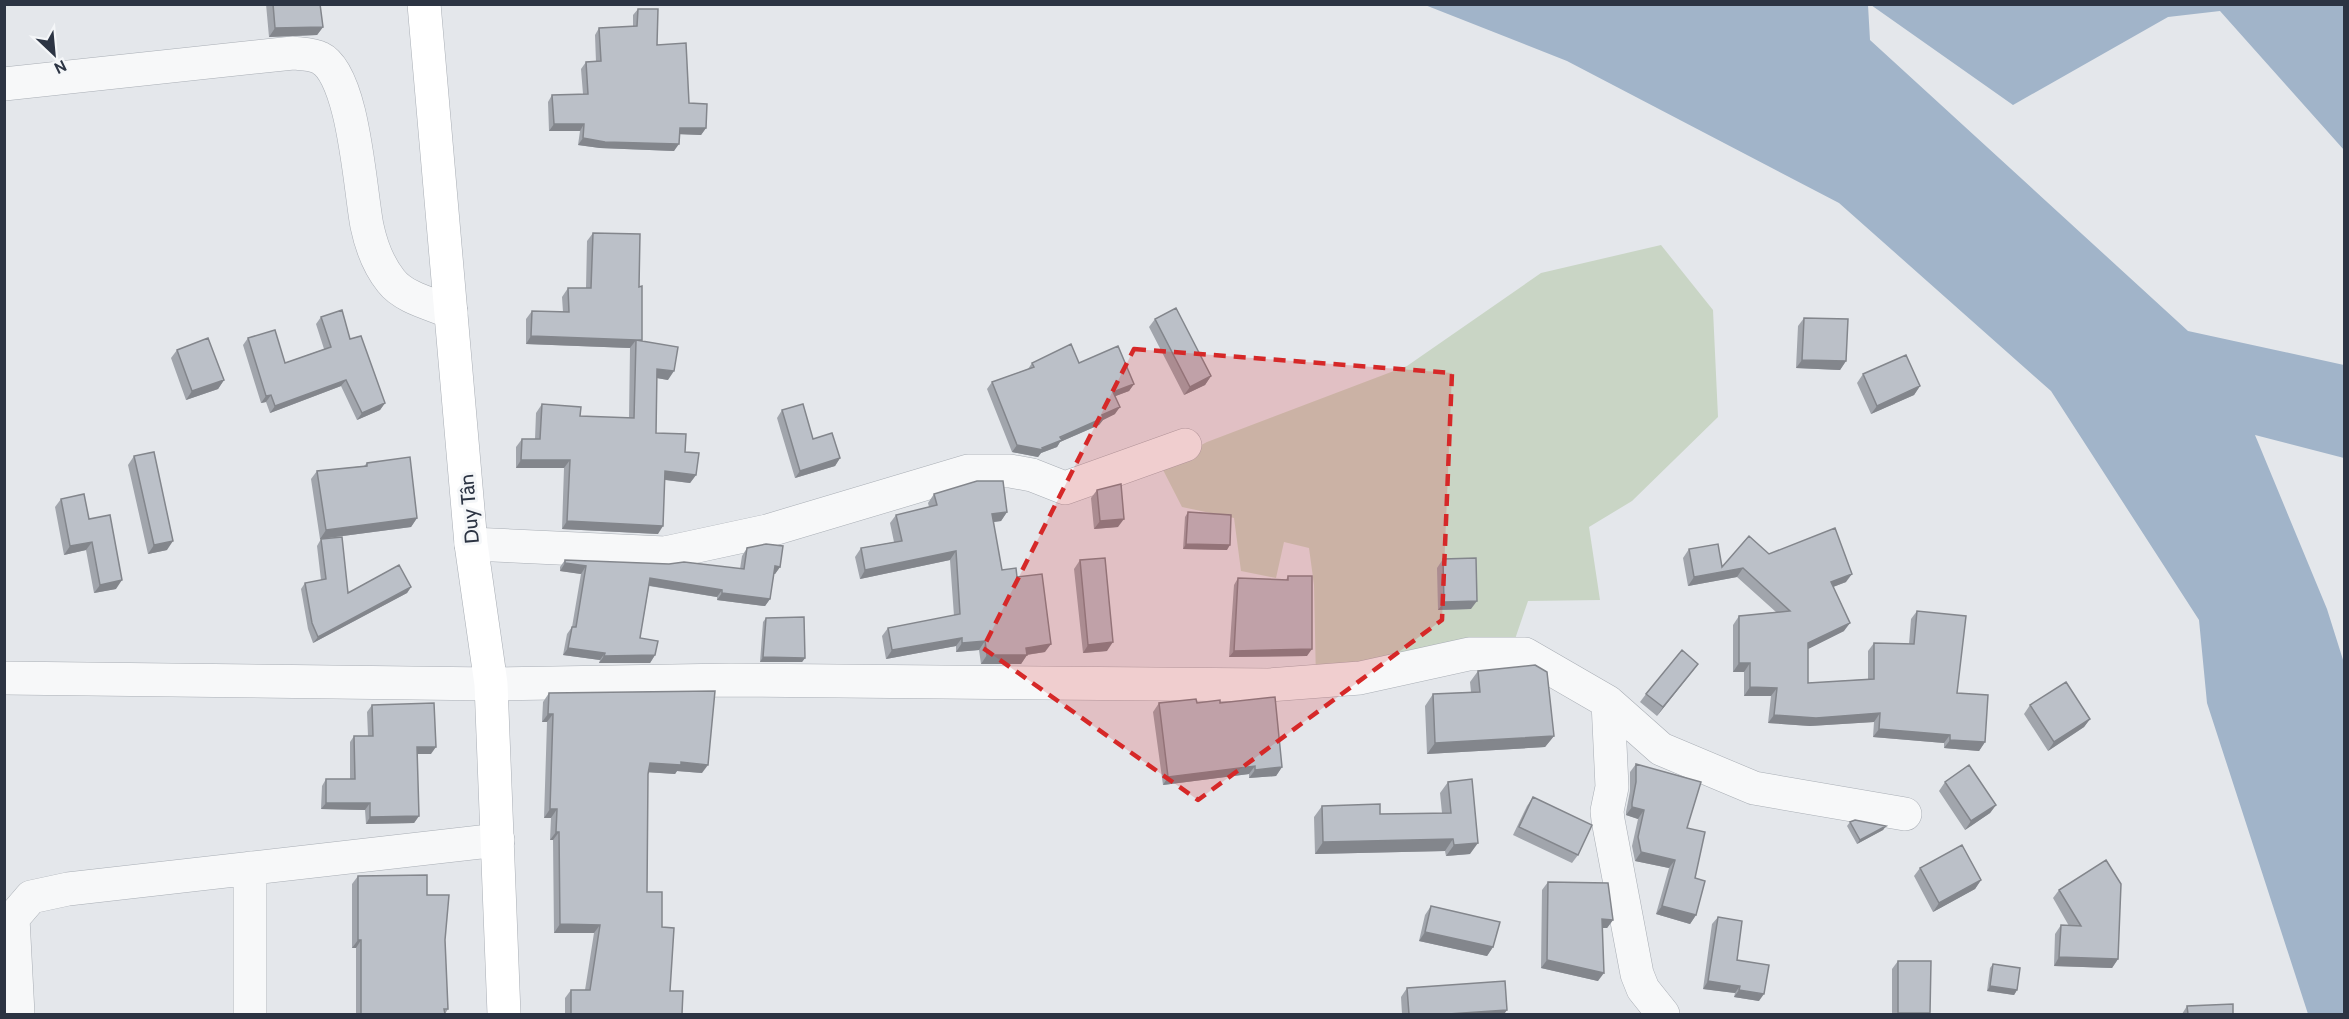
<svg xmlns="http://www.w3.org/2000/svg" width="2349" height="1019" viewBox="0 0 2349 1019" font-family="Cabin,sans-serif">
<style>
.green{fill:#c9d5c5}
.water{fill:#a1b4c9}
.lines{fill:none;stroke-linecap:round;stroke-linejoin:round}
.street-casing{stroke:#a9aeb5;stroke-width:34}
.secondary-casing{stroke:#a9aeb5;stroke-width:34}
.street{stroke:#f7f8f9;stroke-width:33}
.secondary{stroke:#fff;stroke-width:33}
.wall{fill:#a1a5ac}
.shaded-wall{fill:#83868c}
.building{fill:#bbc0c8;stroke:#83868c;stroke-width:1.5}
.marked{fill:#d62828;fill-opacity:0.2;stroke:#d62828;stroke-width:4.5;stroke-dasharray:12 8;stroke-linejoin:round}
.labels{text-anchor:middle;stroke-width:6;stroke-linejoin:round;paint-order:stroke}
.street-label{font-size:20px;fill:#2c3443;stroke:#f4f6f8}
</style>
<rect width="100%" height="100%" fill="#e4e7eb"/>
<!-- green -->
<path class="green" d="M1661 245 1713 310 1718 417 1632 501 1589 527 1600 600 1528 601 1513 645 1316 681 1314 585 1309 548 1284 542 1276 578 1241 571 1234 518 1182 507 1161 466 1207 442 1407 366 1541 273Z"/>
<!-- water -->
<path class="water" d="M1425 5H1868L1870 40 2188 331 2344 365V458L2255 435 2327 609 2344 663V1014H2308L2207 703 2199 620 2051 391 1839 203 1567 61Z
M1871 5H2344V150L2220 11 2168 17 2013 105Z"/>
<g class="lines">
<!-- street casing -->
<g class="street-casing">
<path id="street" d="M4 84 293 53C301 54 313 54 320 58 354 74 360 191 367 226 371 245 379 266 391 281 404 298 432 304 451 312
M471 544 665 553 767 531 968 471H1010L1032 475 1065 488 1185 445
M4 678 491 684 731 680 1269 685 1360 678 1469 654H1525L1608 702 1661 749 1754 788 1905 814
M1608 702 1612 787 1607 811 1608 820 1637 974 1643 989 1663 1014
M18 1014 13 918 31 897 68 889 498 840
M250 1014V868"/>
</g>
<!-- secondary casing -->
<g class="secondary-casing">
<path id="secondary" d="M424 4 471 544 491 684 504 1014"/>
</g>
<!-- street -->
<use href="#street" class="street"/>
<!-- secondary -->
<use href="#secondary" class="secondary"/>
</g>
<!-- wall -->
<path class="wall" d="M266 4H320L323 27 317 35 269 37Z
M638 9 689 103 706 128 701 135 679 134 674 151 600 148 578 145 580 131H549L548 102 552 95 583 94 581 69 586 62H596L595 35 599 28 633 27V15Z
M593 233 639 287 642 341 668 380 657 378 656 433 685 452 696 475 690 483 665 480 658 534 562 529 564 468H516V447L522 439H535L536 413 542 404 580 416 629 418 630 348 526 344V319L532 311 563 312 562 297 568 288H586L587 241Z
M321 317 350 339 385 403 380 410 357 420 341 386 270 413 266 402 261 403 243 345 248 338 285 363 324 349 316 324Z
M1804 318 1846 361 1840 370 1796 368 1798 326Z
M1155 319 1211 376 1205 385 1184 395 1149 327Z
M177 350 224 380 218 389 186 400 171 358Z
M1032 363H1079L1134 384 1129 391 1115 396V414L1103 420 1099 425 1060 442 1057 447 1041 453 1038 457 1012 452 987 389 992 382 1028 369Z
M1863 374 1920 386 1914 395 1871 414 1857 383Z
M782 410 813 439 840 458 835 466 795 478 777 418Z
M134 456 167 550 148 554 128 465Z
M367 463 417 518 411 527 320 539 311 479 317 471 364 466Z
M1097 490 1118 527 1094 529 1091 498Z
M934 494 1007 512 1001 521 993 522 1002 570 1017 577 1045 652 1027 655 1021 664H981L979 650 956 652V646L886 659 882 636 888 628 954 616 950 560 860 579 855 557 861 548 894 542 890 523 896 515 929 507 928 503Z
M61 499 89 519 116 589 94 593 86 550 64 555 55 507Z
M1188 512 1227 550 1183 549 1185 517Z
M321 539 348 593 411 587 407 593 313 643 308 629 301 589 305 583 321 580 317 546Z
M747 548 780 567 775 574H774L770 599 765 606 717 600V597L649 586 640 638 655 655 650 663H599L600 660 563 655 567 634 572 627 581 574 560 571V567L565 560 740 569 742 556Z
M1689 549 1722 567 1769 554 1846 582 1833 587 1844 631 1808 649V683L1868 679V651L1874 643 1909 644 1911 619 1917 611 1957 693 1985 742 1979 751 1944 748V743L1873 737 1874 722 1810 726 1768 723 1771 696H1744V672H1733V625L1739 616 1776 612 1737 577 1688 586 1683 558Z
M1443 559 1471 609 1438 610 1437 568Z
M1080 560 1107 651 1083 653 1074 569Z
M1288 576 1307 656 1229 657 1234 585 1238 578 1286 580Z
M766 618 805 658 802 662H760L763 622Z
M1698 664 1657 716 1640 702 1646 694Z
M1478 671 1554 736 1545 747 1427 754 1425 706 1433 694 1471 692 1470 682Z
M549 693 702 773 677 771 675 774 648 772 647 892 662 927 670 991 682 1014H565V998L571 990H585L594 933H554L553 840H550L551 818H544L547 722H542L543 702Z
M1159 703H1220L1282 767 1276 776 1249 778V774L1163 785 1153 712Z
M372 705 431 754H417L419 816 414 823 366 824 365 810 321 809 322 786 326 779H350V742L354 736H368L367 712Z
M2030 705 2090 719 2084 727 2048 751 2024 714Z
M1636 764 1687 828 1695 878 1696 915 1690 924 1656 914 1669 868 1635 861 1632 846 1638 819 1626 815V812L1630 791V772Z
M1448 782 1470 854 1446 856 1445 851 1315 854 1314 817 1322 806 1380 814 1442 813 1440 793Z
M1945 782 1996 805 1990 813 1965 830 1939 791Z
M1533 797 1578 855 1572 863 1513 835 1527 806Z
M1850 822 1886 826 1883 830 1857 844 1847 826Z
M1920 868 1981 880 1975 889 1933 912 1914 876Z
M358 876 427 895 445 940 448 1009 445 1014H356V948H352V884Z
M1548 882 1613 920 1607 928H1602L1598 981 1541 968 1542 890Z
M2059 890 2118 959 2112 968 2054 966 2055 934 2061 925 2069 926 2053 898Z
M1431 906 1493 947 1487 956 1419 941 1425 915Z
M1718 917 1737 960 1759 1001 1734 997 1735 993 1703 989 1712 924Z
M1898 961 1929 1014H1892V969Z
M1993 964 2017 990 2014 995 1987 991 1990 968Z
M1407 988 1507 1010 1504 1014H1402L1401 997Z
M2187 1006 2233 1014H2182Z"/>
<!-- shaded-wall -->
<path class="shaded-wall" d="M323 27 317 35 269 37 275 28Z
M554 124H584L580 131H549Z
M680 128H706L701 135 675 134Z
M583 138 679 144 674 151 600 148 578 145Z
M531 336 636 340 630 348 526 344Z
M1802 360 1846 361 1840 370 1796 368Z
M657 369 674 371 668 380 651 377Z
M1211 376 1205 385 1184 395 1190 387Z
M224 380 218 389 186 400 192 391Z
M346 380 341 386 270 413 275 406Z
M1134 384 1129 391 1108 399 1113 392Z
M1920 386 1914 395 1871 414 1877 406Z
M271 395 266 402 261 403 266 396Z
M385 403 380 410 357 420 362 413Z
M1120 407 1115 414 1103 420 1099 425 1060 442 1057 447 1041 453 1038 457 1012 452 1017 445 1042 448 1102 415Z
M840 458 835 466 795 478 800 471Z
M521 460H570L564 468H516Z
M665 471 696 475 690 483 659 479Z
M1007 512 1001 521 986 523 992 514Z
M417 518 411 527 320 539 326 530Z
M1124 519 1118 527 1094 529 1100 521Z
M567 521 663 526 658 534 562 529Z
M173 541 167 550 148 554 154 545Z
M92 542 86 550 64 555 70 546Z
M1186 544 1230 545 1227 550 1183 549Z
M956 551 950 560 860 579 865 570Z
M565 563 586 566 581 574 560 571Z
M775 566 780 567 775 574 770 573Z
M1743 568 1737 577 1688 586 1694 577Z
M1852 574 1846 582 1825 590 1831 582Z
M650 578 722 590 717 597 645 585Z
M122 580 116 589 94 593 100 585Z
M411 587 407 593 313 643 318 637Z
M722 593 770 599 765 606 717 600Z
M1477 601 1471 609 1438 610 1444 602Z
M1850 623 1844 631 1802 652 1808 643Z
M962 638 956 646 886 659 892 650Z
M985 641 979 650 956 652 962 643Z
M1113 642 1107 651 1083 653 1088 645Z
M1051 644 1045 652 1025 655H1027L1021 664H981L987 655Z
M568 648 605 653 600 660 563 655Z
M1312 649 1307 656 1229 657 1234 651Z
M655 655 650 663H599L604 656Z
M763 657 805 658 802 662H760Z
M1739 663H1750L1744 672H1733Z
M1698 664 1692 672 1657 716 1663 707Z
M1750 687 1777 688 1771 696H1744Z
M1880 713 1874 722 1810 726 1768 723 1774 715Z
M548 714H553L547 722H542Z
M2090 719 2084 727 2048 751 2054 742Z
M1879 729 1950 735 1944 743 1873 737Z
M1554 736 1545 747 1427 754 1435 743Z
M1950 740 1985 742 1979 751 1944 748Z
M417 747H436L431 754H412Z
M681 762 708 765 702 773 677 771 675 774 644 772 650 763Z
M1255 766 1249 774 1163 785 1168 777Z
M1282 767 1276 776 1249 778 1255 770Z
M326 803H370L365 810 321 809Z
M1996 805 1990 813 1965 830 1971 821Z
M1632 807 1644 810 1638 819 1626 815Z
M550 809H557L551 818H544Z
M419 816 414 823 366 824 370 817Z
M1886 826 1883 830 1857 844 1860 840Z
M556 832H559L553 840H550Z
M1453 839 1445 851 1315 854 1323 842Z
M1478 843 1470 854 1446 856 1454 845Z
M1641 852 1675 860 1669 868 1635 861Z
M1981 880 1975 889 1933 912 1939 903Z
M1662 906 1696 915 1690 924 1656 914Z
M1602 919 1613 920 1607 928H1596Z
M560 924 600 925 594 933H554Z
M1425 932 1493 947 1487 956 1419 941Z
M358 940H361L356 948H352Z
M2059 957 2118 959 2112 968 2054 966Z
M1547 960 1604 973 1598 981 1541 968Z
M1708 981 1740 986 1735 993 1703 989Z
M1990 986 2017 990 2014 995 1987 991Z
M1739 990 1764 994 1759 1001 1734 997Z
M1507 1010 1504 1014H1448Z
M1898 1013H1930L1929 1014H1896Z"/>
<!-- building -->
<path class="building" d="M273 4H320L323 27 275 28Z
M638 9H658L657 45 686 43 689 103 707 104 706 128H680L679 144 605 142 583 138 584 124H554L552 95 588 94 586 62 601 61 599 28 637 26Z
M593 233 640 234 639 287 642 286V340H636L678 347 674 371 657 369 656 433 686 434 685 452 699 453 696 475 665 471 663 526 567 521 570 460H521L522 439H540L542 404 581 407 580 416 634 418 636 340 531 336 532 311 569 312 568 288H591Z
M1176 308 1211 376 1190 387 1155 319Z
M342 310 350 339 361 336 385 403 362 413 346 380 275 406 271 395 266 396 248 338 275 330 285 363 331 347 321 317Z
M1804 318 1848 319 1846 361 1802 360Z
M208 338 224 380 192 391 177 350Z
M1071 344 1079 363 1118 346 1134 384 1113 392 1120 407 1102 415 1103 418 1060 437 1062 440 1042 448 1043 450 1017 445 992 382 1034 367 1032 363Z
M1906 355 1920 386 1877 406 1863 374Z
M803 404 813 439 832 433 840 458 800 471 782 410Z
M154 452 173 541 154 545 134 456Z
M410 457 417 518 326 530 317 471 367 466V463Z
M977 481H1003L1007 512 992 514 1002 570 1016 568 1017 577 1042 574 1051 644 1026 648 1027 655H987L985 641 962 643V638L892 650 888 628 960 614 956 551 865 570 861 548 902 541 896 515 937 505 934 494Z
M1121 484 1124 519 1100 521 1097 490Z
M84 494 89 519 110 515 122 580 100 585 92 542 70 546 61 499Z
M1188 512 1231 515 1230 545 1186 544Z
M1835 528 1852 574 1831 582 1850 623 1808 643V683L1874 679V643L1914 644 1917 611 1966 616 1957 693 1988 695 1985 742 1950 740V735L1879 729 1880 713 1816 718 1774 715 1777 688 1750 687V663H1739V616L1790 611 1743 568 1694 577 1689 549 1718 544 1722 567 1749 536 1769 554Z
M342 537 348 593 399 565 411 587 318 637 312 623 305 583 326 579 321 539Z
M766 544 783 546 780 567 775 566 770 599 722 593V590L650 578 640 638 658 641 655 655 604 656 605 653 568 648 572 627H576L586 566 565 563V560L669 564 684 562 744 569 747 548Z
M1105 558 1113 642 1088 645 1080 560Z
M1476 558 1477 601 1444 602 1443 559Z
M1288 576H1312V649L1234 651 1238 578 1288 580Z
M804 617 805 658 763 657 766 618Z
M1682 650 1698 664 1663 707 1646 694Z
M1535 665 1547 672 1554 736 1435 743 1433 694 1480 692 1478 671Z
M2066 682 2090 719 2054 742 2030 705Z
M715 691 708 765 681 762V765L650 763 648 774 647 892H662V927L674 928 670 991H683L682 1014H571V990H590L600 925 560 924 559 832H556L557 809H550L553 714H548L549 693Z
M1275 697 1282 767 1255 770V766L1168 777 1159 703 1196 699 1197 703 1220 700V703Z
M434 703 436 747H417L419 816 370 817V803H326V779H355L354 736H373L372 705Z
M1636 764 1701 782 1687 828 1705 832 1695 878 1705 881 1696 915 1662 906 1675 860 1641 852 1638 837 1644 810 1632 807V803L1636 782Z
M1969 765 1996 805 1971 821 1945 782Z
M1472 779 1478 843 1454 845 1453 839 1323 842 1322 806 1380 804V814L1451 813 1448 782Z
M1533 797 1592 825 1578 855 1519 827Z
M1855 820 1886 826 1860 840 1850 822Z
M1962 845 1981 880 1939 903 1920 868Z
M2106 860 2121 884 2118 959 2059 957 2061 925 2081 926 2059 890Z
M427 875V895H449L445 940 448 1009H444L445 1014H358H361V940H358V876Z
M1548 882 1608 883 1613 920 1602 919 1604 973 1547 960Z
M1431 906 1500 922 1493 947 1425 932Z
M1718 917 1742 921 1737 960 1769 965 1764 994 1739 990 1740 986 1708 981Z
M1898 961H1931L1930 1013H1898Z
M1993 964 2020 968 2017 990 1990 986Z
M1505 981 1507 1010 1448 1014H1409L1407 988Z
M2233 1004V1014H2188L2187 1006Z"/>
<!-- marked area -->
<path class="marked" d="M1134 349 1452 373 1442 620 1198 800 983 648Z"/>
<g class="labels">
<!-- street labels -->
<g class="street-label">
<text transform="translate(469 509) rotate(-95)" y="7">Duy Tân</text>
</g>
</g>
<!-- border -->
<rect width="2349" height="1019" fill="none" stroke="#2c3443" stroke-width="12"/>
<!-- north arrow -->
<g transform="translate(54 54) rotate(154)" stroke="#f4f6f8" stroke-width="4.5" paint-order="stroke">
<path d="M0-4.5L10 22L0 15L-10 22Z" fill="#2c3443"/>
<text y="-9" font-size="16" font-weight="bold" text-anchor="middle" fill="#2c3443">N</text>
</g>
</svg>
